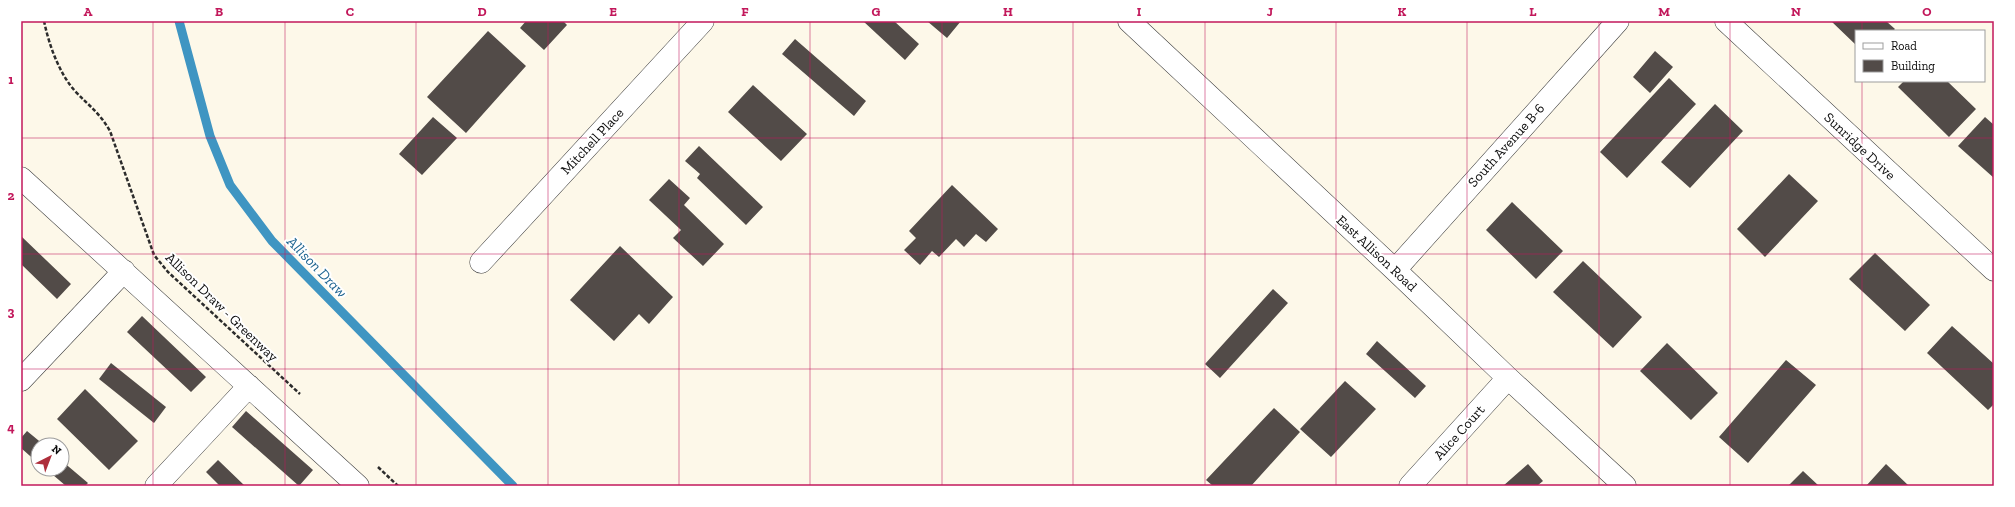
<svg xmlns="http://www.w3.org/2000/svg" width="2015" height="507" viewBox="0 0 2015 507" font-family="'Zilla Slab',serif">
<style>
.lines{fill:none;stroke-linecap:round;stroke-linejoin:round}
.stream{stroke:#3f95c2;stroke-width:9}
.building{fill:#524b48}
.minor-casing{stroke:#3d3d3d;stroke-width:23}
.path{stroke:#2c2c2c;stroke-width:2.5;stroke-dasharray:4 2;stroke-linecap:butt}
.minor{stroke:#fff;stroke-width:22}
.grid{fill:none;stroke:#c2185b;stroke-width:1;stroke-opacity:0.55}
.labels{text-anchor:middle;stroke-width:4;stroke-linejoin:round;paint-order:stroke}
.street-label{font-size:14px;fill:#0a0a0a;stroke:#fff}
.water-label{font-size:15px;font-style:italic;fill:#1f6591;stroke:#fff}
.neatline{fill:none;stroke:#c2185b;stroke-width:1.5}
.grid-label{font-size:13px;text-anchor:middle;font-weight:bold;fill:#c2185b}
</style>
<rect width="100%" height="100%" fill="#fdf8e9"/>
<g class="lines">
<!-- stream -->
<path class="stream" d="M179 21 210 136 230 185 272 241 513 486"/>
</g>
<!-- building -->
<path class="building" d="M526 21H563L567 25 544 50 520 28Z
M863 21H894L919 44 905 60Z
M927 21H961L947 38Z
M1831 21H1886L1895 29 1893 31H1856V45Z
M488 31 526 66 466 133 427 97Z
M795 39 866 101 854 116 782 54Z
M1655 51 1673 67 1650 93 1633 77Z
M1669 78 1696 104 1627 178 1600 152Z
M1904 81H1947L1976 109 1949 137 1898 87Z
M753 85 807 134 781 161 728 112Z
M1715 104 1743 131 1690 188 1661 162Z
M433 117 457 138 422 175 399 154Z
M1985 117 1994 125V178L1958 146Z
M699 146 763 207 746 225 697 178 700 174 685 161Z
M1789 174 1818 201 1765 257 1737 229Z
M669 179 690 198 684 205 724 244 703 266 673 238 681 230 649 200Z
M952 185 998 229 986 242 976 234 964 247 956 239 939 257 932 251 920 265 904 250 916 238 909 231Z
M1512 202 1563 251 1536 279 1486 230Z
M21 236 71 284 57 299 21 264Z
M620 246 673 297 649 324 639 314 614 341 570 300Z
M1875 253 1930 305 1905 331 1849 279Z
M1583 261 1642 317 1613 348 1553 292Z
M1273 289 1288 303 1220 378 1205 364Z
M142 316 206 377 191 392 127 332Z
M1952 326 1994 364V404L1988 410 1927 353Z
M1377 341 1426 386 1415 398 1366 354Z
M1667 343 1718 393 1691 420 1640 371Z
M1786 360 1816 385 1748 463 1719 437Z
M111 363 166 407 154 423 99 379Z
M1345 381 1376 409 1331 457 1300 429Z
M85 389 138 441 109 470 57 419Z
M1274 408 1300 432 1251 486H1213L1206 480Z
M246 411 313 470 299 486 232 427Z
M27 431 44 445H38V463L21 448V438Z
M218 460 245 486H220L206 472Z
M62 461 88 483 85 486H66L46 469H62Z
M1528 464 1543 481 1537 486H1503Z
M1886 464 1909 486H1866Z
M1803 471 1819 486H1788Z"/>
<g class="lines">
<!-- minor casing -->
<g class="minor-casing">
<path id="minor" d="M1129 21 1395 270 1508 378 1625 486
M1726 21 1994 270
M21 178 358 486
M481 262 703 21
M1395 270 1618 21
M21 380 124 271
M156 486 249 386
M1410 486 1508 378"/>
</g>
<!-- path -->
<path class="path" d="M44 21C49 45 59 73 75 91 89 106 99 112 110 131L154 255 168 272 300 394
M378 467 398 486"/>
<!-- minor -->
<use href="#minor" class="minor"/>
</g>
<!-- grid -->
<path class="grid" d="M153 21V486M285 21V486M416 21V486M548 21V486M679 21V486M810 21V486M942 21V486M1073 21V486M1205 21V486M1336 21V486M1467 21V486M1599 21V486M1730 21V486M1862 21V31M1862 81V486M21 138H1994M21 254H1994M21 369H1994"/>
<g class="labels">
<!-- street labels -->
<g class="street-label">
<text transform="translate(592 141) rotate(-47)" y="5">Mitchell Place</text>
<text transform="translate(1506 145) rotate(-48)" y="5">South Avenue B-6</text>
<text transform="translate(1860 146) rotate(43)" y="5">Sunridge Drive</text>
<text transform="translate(1377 253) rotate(43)" y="5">East Allison Road</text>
<text transform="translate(222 307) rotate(44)" y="5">Allison Draw - Greenway</text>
<text transform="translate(1459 432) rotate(-48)" y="5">Alice Court</text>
</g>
<!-- water labels -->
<g class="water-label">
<text transform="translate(317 267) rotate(46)" y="5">Allison Draw</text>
</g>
</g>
<!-- border -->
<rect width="2015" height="507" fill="none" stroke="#ffffff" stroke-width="44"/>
<!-- legend -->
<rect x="1855" y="30" width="130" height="52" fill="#ffffff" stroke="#9d9d9d"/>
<rect x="1863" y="43" width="20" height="6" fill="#ffffff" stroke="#9d9d9d"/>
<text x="1891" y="50" font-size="12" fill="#0a0a0a">Road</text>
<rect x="1863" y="60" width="20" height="12" fill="#524b48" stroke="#9d9d9d"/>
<text x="1891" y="70" font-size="12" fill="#0a0a0a">Building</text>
<!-- north arrow -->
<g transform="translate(50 457) rotate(42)"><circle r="19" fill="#ffffff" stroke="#9d9d9d"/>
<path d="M0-3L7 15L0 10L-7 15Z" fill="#ae2e3b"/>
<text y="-6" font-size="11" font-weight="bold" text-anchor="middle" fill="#0a0a0a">N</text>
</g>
<rect x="22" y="22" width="1971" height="463" class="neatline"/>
<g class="grid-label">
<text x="88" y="16">A</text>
<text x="219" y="16">B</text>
<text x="350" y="16">C</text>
<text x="482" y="16">D</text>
<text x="613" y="16">E</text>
<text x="745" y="16">F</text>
<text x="876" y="16">G</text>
<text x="1008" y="16">H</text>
<text x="1139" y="16">I</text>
<text x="1270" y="16">J</text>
<text x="1402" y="16">K</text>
<text x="1533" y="16">L</text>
<text x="1664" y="16">M</text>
<text x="1796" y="16">N</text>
<text x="1927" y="16">O</text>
<text x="11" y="84">1</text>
<text x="11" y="200">2</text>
<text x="11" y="316">3</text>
<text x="11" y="432">4</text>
</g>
</svg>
